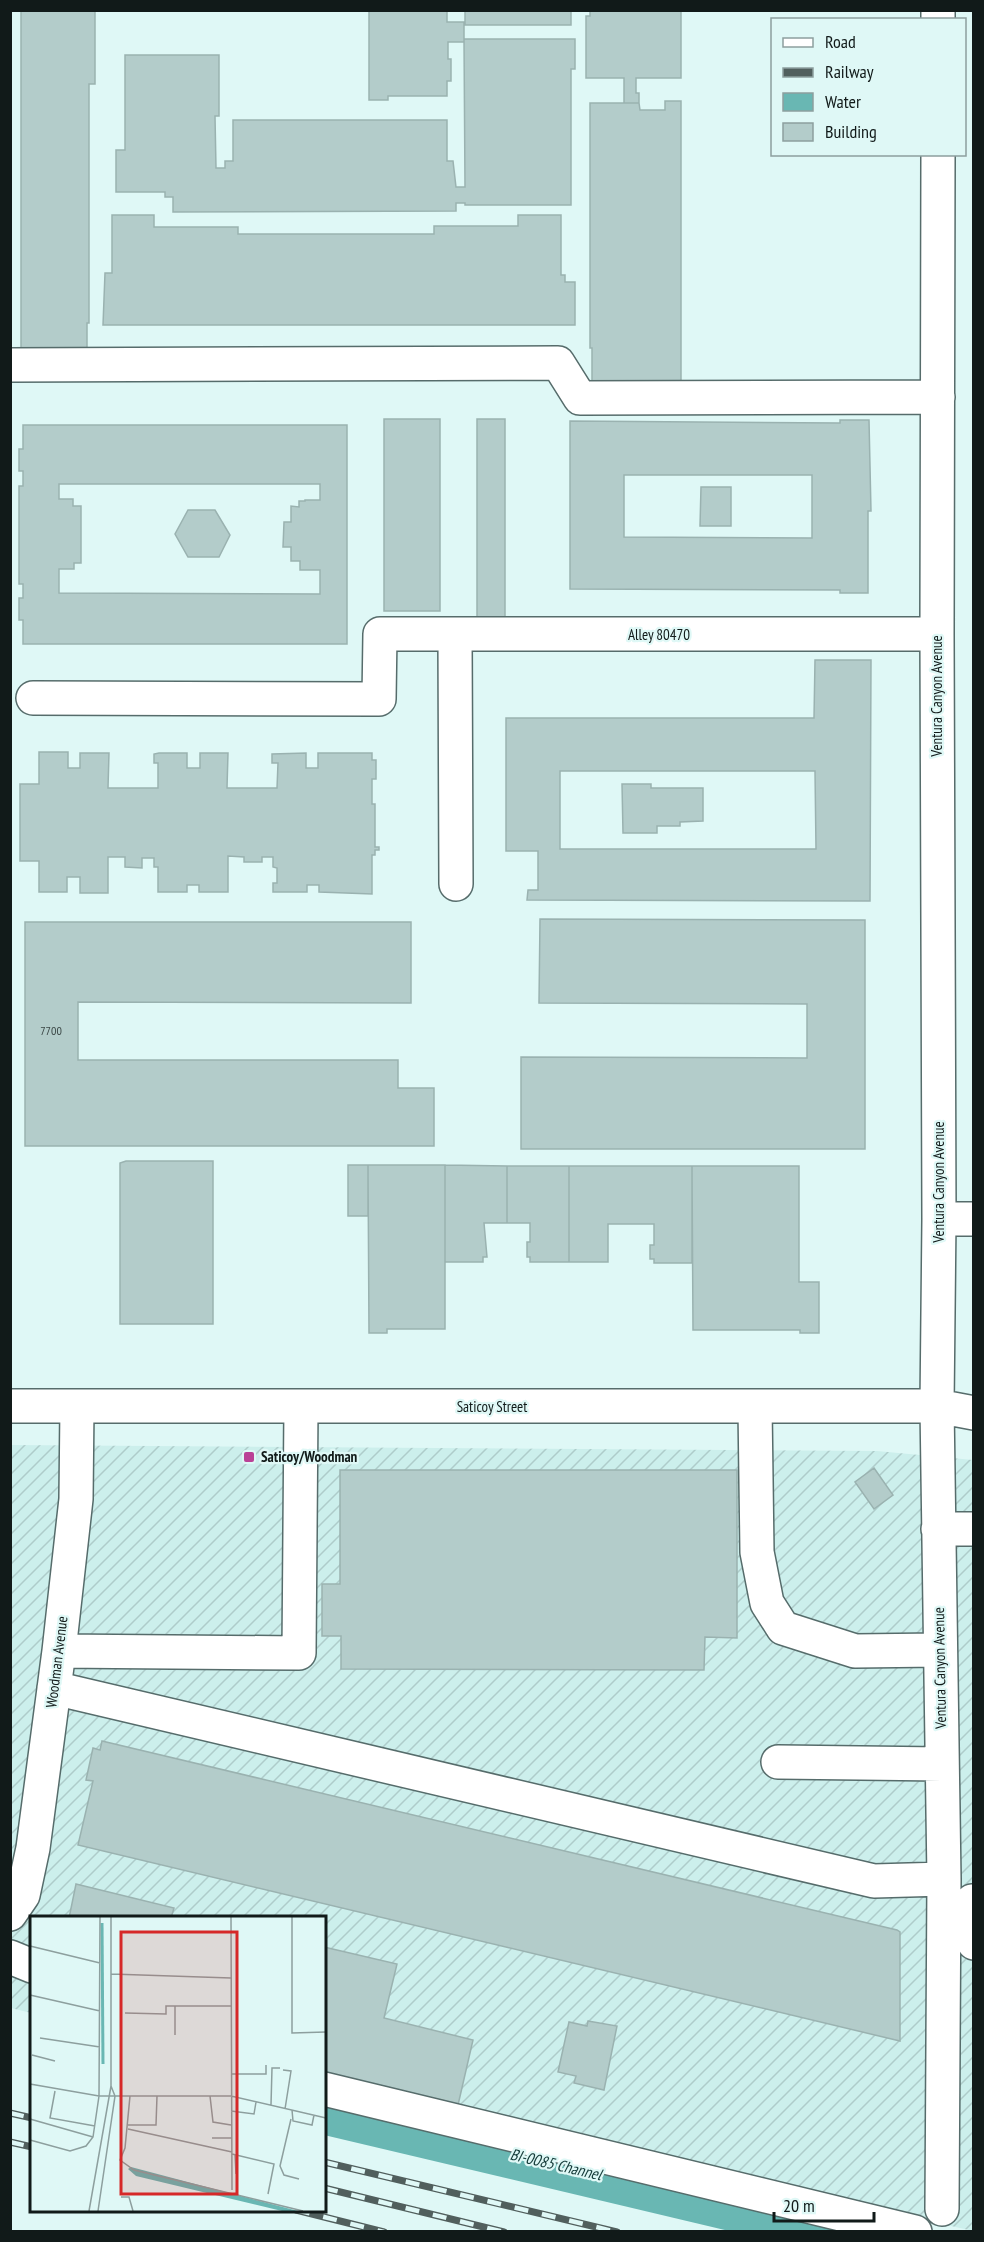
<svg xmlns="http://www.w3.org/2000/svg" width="984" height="2242" viewBox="0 0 984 2242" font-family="'PT Sans Narrow',sans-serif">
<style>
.industrial{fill:url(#industrial-furrows)}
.water{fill:#69b7b3}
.building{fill:#b3ccca;stroke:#9ab2b0;stroke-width:1.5;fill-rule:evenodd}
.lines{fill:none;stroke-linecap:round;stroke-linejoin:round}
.minor-casing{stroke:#566c6b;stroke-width:36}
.minor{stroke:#fff;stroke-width:33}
.rail-casing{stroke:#515f5d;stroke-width:7}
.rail{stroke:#dff8f6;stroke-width:4.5;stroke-dasharray:14;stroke-linecap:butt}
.poi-dot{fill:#ba4196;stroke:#dff8f6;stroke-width:2}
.labels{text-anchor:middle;stroke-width:4.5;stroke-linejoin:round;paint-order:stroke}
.number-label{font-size:12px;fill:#3a4645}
.street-label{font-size:15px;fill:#111a19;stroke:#dff8f6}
.poi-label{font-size:15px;font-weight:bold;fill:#111a19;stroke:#dff8f6;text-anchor:start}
.water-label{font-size:16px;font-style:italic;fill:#143a38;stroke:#dff8f6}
.inset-river{fill:none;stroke:#69b7b3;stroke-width:3}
.inset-road{fill:none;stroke:#8d9f9e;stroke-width:1.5}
.view{fill:#d62828;fill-opacity:0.15;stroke:#d62828;stroke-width:3}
.inset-edge{fill:none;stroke:#111a19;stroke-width:3}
</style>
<defs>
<pattern id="industrial-furrows" width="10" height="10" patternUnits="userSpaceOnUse" patternTransform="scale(1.5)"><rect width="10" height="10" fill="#ccefec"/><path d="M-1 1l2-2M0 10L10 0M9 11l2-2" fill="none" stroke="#aeccca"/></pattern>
</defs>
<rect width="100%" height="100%" fill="#dff8f6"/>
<!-- industrial -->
<path class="industrial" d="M11 1445 877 1451 973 1460V2231L324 2081V1918H32L31 2013 11 2008Z"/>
<!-- water -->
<path class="water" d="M324 2104 865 2231H729L324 2135Z"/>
<!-- building -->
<path class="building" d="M21 10H95V84H89V323H87V355H21Z
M369 10H447V22H464V42H448V59H451V81H447V96H388V100H369Z
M465 10H571V25H465Z
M590 10H681V78H636V93H639V103H624V78H586V16H590Z
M464 39H575V69H571V205H465V203H456V211L173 212V197H165V192H116V150H125V55H219V116H215L216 168H225V161H233V120H447V161H453L456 187H465Z
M665 101H681V387H592V348H590V103H639L640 110H665Z
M112 215H154V227H238V234H434V226H518V215H561V275H565V282H575V325H103L105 273H112Z
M384 419H440V611H384Z
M477 419H505V623H477Z
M840 420H869L871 511H868V593H840V590L570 589V421L840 423ZM624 475H812V538L624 537Z
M23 425H347V644H23V620H19V598H23V584H19V486H23V471H19V449H23ZM59 484H320V500H305V501H299V507L291 506V522H284L283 547H291V561H300V570H320V594L59 593V569H74V563H81V506H73V499H59Z
M701 487H731V526H700Z
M188 510H215L230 535 219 557H188L175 534Z
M815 660H871L870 901 527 900 528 890H538V851H506V718H814ZM560 771H815L816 849H560Z
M39 752H68V768H80V753H109L108 788H158V763H154V754L159 753H187V768H200V753H228L227 788H277L278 763H272V754L306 753V768H318V753H372V760H376V779H372V804H375V847H379V850H375V855H372V894L319 892V885H307V892H273V883H277V868L273 867V857H262V862H244V857L228 856V892H199V885H187V892H158V867H154V858H142V868L125 867V857H108V893H80V877H67V892H39V861H20V784H39Z
M622 784H651V788H703V821L680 822V826H657V833H623Z
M540 919 865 920V1149H521V1057L807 1058V1004L539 1003Z
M25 922H411V1003L78 1002V1060H398V1088H434V1146H25Z
M126 1161H213V1324H120V1163Z
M348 1165H368V1216H348Z
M368 1165H445V1329H387V1333H369Z
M445 1165 507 1166V1223H484L487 1257H483V1262H445Z
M507 1166H569V1262H530V1257H527V1242H530V1223H507Z
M569 1166H692V1263H654V1259H650V1245H654V1224H608V1262H569Z
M692 1166H799V1282H819V1333H800V1330H693Z
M874 1468 893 1495 874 1509 855 1482Z
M340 1470H737V1638L705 1637 704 1670 341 1669V1636H322V1584H340Z
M102 1741 897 1930 900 1932V2041L78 1845 93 1781 86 1780 93 1748 100 1750Z
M76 1884 174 1908 171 1918H69Z
M324 1947 397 1964 384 2018 473 2040 458 2105 324 2077Z
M588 2021 617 2026 604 2090 574 2083 576 2076 558 2072 569 2022 587 2026Z"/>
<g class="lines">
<!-- minor casing -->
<g class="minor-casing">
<path id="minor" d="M938 10V20
M938 154 937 634 939 1219 937 1406 944 1879 942 2209
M10 365 558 363 580 398 938 397
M455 635 456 884
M33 698 379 699 380 634H937
M939 1219H974
M10 1406H937L974 1413
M755 1407 757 1552 767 1603 783 1628 855 1651 939 1650
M938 1529H974
M59 1651 299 1653 301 1407
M54 1688 874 1881 944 1879
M778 1762 942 1764
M972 1901 974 1943
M10 1914 23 1895 33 1848 59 1651 76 1499 77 1406
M10 1957 32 1966
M324 2089 915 2232"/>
</g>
<!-- minor -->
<use href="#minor" class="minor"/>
<!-- rail casing -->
<g class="rail-casing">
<path id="rail" d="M10 2113 32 2118
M10 2142 32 2147
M324 2162 617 2232
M324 2188 504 2232
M296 2210 384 2232"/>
</g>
<!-- rail -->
<use href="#rail" class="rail"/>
</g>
<!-- markers -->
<rect class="poi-dot" x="243" y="1451" width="12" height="12" rx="3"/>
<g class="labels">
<!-- number labels -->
<g class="number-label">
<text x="51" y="1035">7700</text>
</g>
<!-- street labels -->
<g class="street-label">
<text x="659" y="640">Alley 80470</text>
<text transform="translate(937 696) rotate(-90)" y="5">Ventura Canyon Avenue</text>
<text transform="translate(939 1182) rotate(-90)" y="5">Ventura Canyon Avenue</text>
<text x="492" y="1412">Saticoy Street</text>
<text transform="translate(57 1662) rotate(-83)" y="5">Woodman Avenue</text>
<text transform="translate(940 1668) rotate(-91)" y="5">Ventura Canyon Avenue</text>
</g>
<!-- poi labels -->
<g class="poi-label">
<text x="261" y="1462">Saticoy/Woodman</text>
</g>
<!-- water labels -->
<g class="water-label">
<text transform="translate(556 2164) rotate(13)" y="6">BI-0085 Channel</text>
</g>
</g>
<!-- overview -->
<g transform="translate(30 1916)">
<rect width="296" height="296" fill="#dff8f6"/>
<path d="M101 251 268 295H252L106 260 98 253Z" fill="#69b7b3"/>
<path class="inset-river" d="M72 7 73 148"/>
<path class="inset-road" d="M201 1 202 274M262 1V117L296 116M0 30 70 47M81 58 201 62M0 79 70 95M145 90V119M95 97 136 98V90H201M10 122 70 131M0 132V151M2 139 25 145M253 154 261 155 255 193M201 158H236V149M0 168 69 180H201L296 202M25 175 20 202 65 210M100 180 95 232 90 244 104 254 273 295M180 180 183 206 201 209M241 189 242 152H250M262 194 263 205 282 209 284 199M201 195 224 198 226 186M0 203 63 221M261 203 250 250 254 259 269 263M98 209H126L127 180M98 213 202 236M182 222H202M0 224 40 235 56 230 63 221 69 180 70 1M202 238 244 248 238 278M205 238 206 258M91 281H99L103 295M59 295 81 170M68 295 85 180 81 170V1"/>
<path class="view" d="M91 16H207V278H91Z"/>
<rect width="296" height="296" class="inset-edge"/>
</g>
<!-- border -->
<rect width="984" height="2242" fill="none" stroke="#111a19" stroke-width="24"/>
<!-- legend -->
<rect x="771" y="18" width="195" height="138" fill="#dff8f6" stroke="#8d9f9e" stroke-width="1.5"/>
<rect x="783" y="38" width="30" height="9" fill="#ffffff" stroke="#8d9f9e" stroke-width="1.5"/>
<text x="825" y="48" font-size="18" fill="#111a19">Road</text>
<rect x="783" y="68" width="30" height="9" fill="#515f5d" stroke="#8d9f9e" stroke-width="1.5"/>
<text x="825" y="78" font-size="18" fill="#111a19">Railway</text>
<rect x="783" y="93" width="30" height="18" fill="#69b7b3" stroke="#8d9f9e" stroke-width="1.5"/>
<text x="825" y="108" font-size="18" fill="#111a19">Water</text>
<rect x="783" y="123" width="30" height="18" fill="#b3ccca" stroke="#8d9f9e" stroke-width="1.5"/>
<text x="825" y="138" font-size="18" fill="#111a19">Building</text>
<!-- scale -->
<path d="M774 2212v9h100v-9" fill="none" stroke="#111a19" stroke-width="3"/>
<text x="783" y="2212" font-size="18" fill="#111a19" stroke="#dff8f6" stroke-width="4.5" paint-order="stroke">20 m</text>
</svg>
